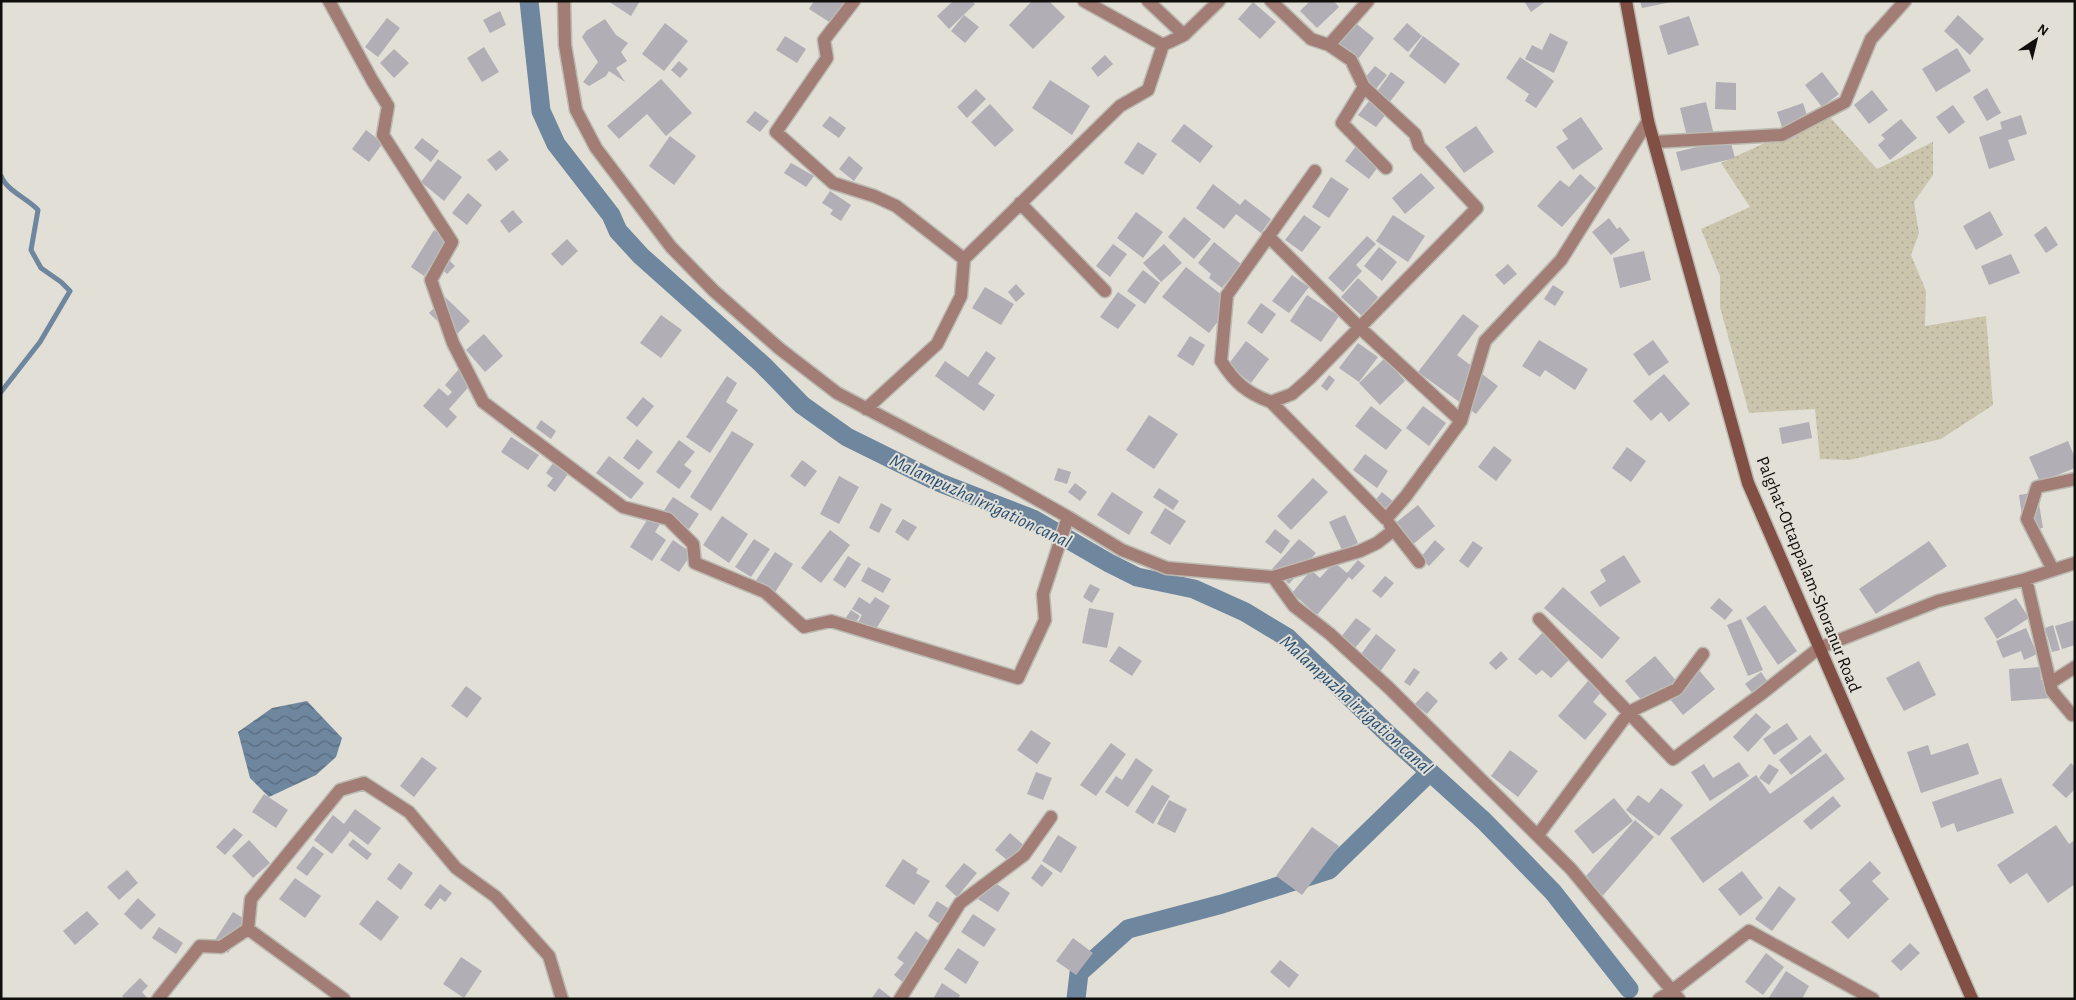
<svg xmlns="http://www.w3.org/2000/svg" width="2076" height="1000" viewBox="0 0 2076 1000" font-family="'Alegreya Sans',sans-serif">
<style>
.grass{fill:url(#grass-dots)}
.water{fill:url(#water-waves)}
.lines{fill:none;stroke-linecap:round;stroke-linejoin:round}
.stream{stroke:#6e869e;stroke-width:5}
.canal{stroke:#6e869e;stroke-width:19}
.building{fill:#b1aeb6}
.street-casing{stroke:#bbbab2;stroke-width:15}
.secondary-casing{stroke:#bbbab2;stroke-width:15}
.street{stroke:#a27d75;stroke-width:12}
.secondary{stroke:#814f43;stroke-width:12}
.labels{text-anchor:middle;stroke-width:4;stroke-linejoin:round;paint-order:stroke}
.street-label{font-size:18px;fill:#100f0c;stroke:#e1dfd6}
.water-label{font-size:19px;font-style:italic;fill:#274e72;stroke:#e1dfd6}
</style>
<defs>
<pattern id="grass-dots" width="8" height="8" patternUnits="userSpaceOnUse" patternTransform="scale(1.25)"><rect width="8" height="8" fill="#cbc5ad"/><path d="M2 2h.1M6 6h.1" fill="none" stroke="#ada894" stroke-width="1.8" stroke-linecap="round"/></pattern>
<pattern id="water-waves" width="16" height="10" patternUnits="userSpaceOnUse" patternTransform="scale(1.25)"><rect width="16" height="10" fill="#6e869e"/><path d="M0 5q4-4 8 0t8 0" fill="none" stroke="#596c7f"/></pattern>
</defs>
<rect width="100%" height="100%" fill="#e1dfd6"/>
<!-- grass -->
<path class="grass" d="M1827 114 1877 169 1933 142V175L1914 202 1919 233 1911 255 1926 291 1925 326 1986 316 1993 405 1941 439 1849 460 1820 459 1815 409 1749 413 1720 307V276L1701 229 1750 207 1721 163 1767 142 1795 137Z"/>
<!-- water -->
<path class="water" d="M307 701 342 738 336 757 316 775 269 797 250 778 238 732 272 708Z"/>
<g class="lines">
<!-- stream -->
<path class="stream" d="M1 176C7 191 27 198 38 210L31 250 41 268 61 282 70 291 40 342 1 392"/>
<!-- canal -->
<path class="canal" d="M529 1 541 111 556 144 611 215 618 231 641 256 763 365 802 405 847 437 938 482 1033 519 1109 563 1137 577 1194 589 1245 612 1288 638 1389 735 1484 821 1553 892 1629 989
M1076 999 1079 973 1128 929 1222 904 1329 870 1430 772"/>
</g>
<!-- building -->
<path class="building" d="M608 1H640L631 16Z
M814 1H849L834 25 809 9Z
M953 1H972L975 4 949 29 937 16Z
M1032 1H1049L1065 17 1033 49 1009 25Z
M1310 1H1334L1339 7 1317 28 1300 11Z
M1524 1H1546L1531 12Z
M1640 1H1671V2L1642 8Z
M1253 2 1276 22 1260 39 1238 19Z
M500 11 506 25 490 33 483 20Z
M964 15 979 27 965 43 951 31Z
M1958 15 1984 39 1970 55 1944 31Z
M1689 16 1699 45 1668 55 1659 26Z
M387 18 400 28 378 57 365 47Z
M605 19 616 35 628 43 621 52 627 61 616 68 625 82 609 71 606 76 589 86 583 82 598 62 582 37 586 31Z
M1353 21 1374 38 1358 59 1336 42Z
M665 23 688 41 664 71 642 54Z
M1407 23 1422 36 1408 52 1393 39Z
M1550 33 1568 42 1554 73 1525 59 1532 45 1542 50Z
M785 36 806 49 797 63 776 50Z
M1423 36 1460 64 1445 84 1409 56Z
M484 47 499 72 482 82 467 58Z
M1957 48 1971 71 1936 92 1922 69Z
M394 49 409 63 394 78 380 63Z
M1105 55 1113 64 1098 77 1091 68Z
M1520 57 1554 81 1536 108 1525 101 1529 94 1506 78Z
M679 61 688 69 680 78 671 70Z
M1375 66 1387 75 1376 89 1364 79Z
M1391 72 1405 82 1389 103 1376 93Z
M1822 72 1839 94 1822 107 1805 85Z
M661 79 692 113 666 136 647 114 619 139 607 126Z
M1050 80 1090 106 1072 135 1032 108Z
M1716 82 1736 83V110L1715 109Z
M1987 88 2001 113 1987 121 1973 97Z
M976 89 986 99 967 118 957 107Z
M1872 90 1888 110 1869 124 1854 105Z
M1370 100 1387 113 1376 127 1358 115Z
M1706 102 1714 135 1688 141 1680 108Z
M1803 103 1810 125 1784 133 1777 112Z
M990 104 1014 130 995 147 971 122Z
M1953 105 1965 122 1949 134 1936 117Z
M755 111 769 121 760 132 746 122Z
M2021 115 2027 134 2008 140 2015 160 1989 169 1979 137 2002 129 2000 122Z
M830 116 846 128 839 138 822 126Z
M1581 117 1603 149 1573 170 1556 147 1568 139 1562 130Z
M1901 119 1917 138 1890 160 1878 145 1885 139 1881 135Z
M1184 124 1213 146 1200 163 1171 141Z
M1476 126 1494 152 1464 173 1445 147Z
M366 130 383 143 369 162 352 149Z
M670 136 696 156 674 185 649 166Z
M422 138 439 151 431 162 414 148Z
M1730 139 1735 158 1681 171 1676 152Z
M1138 142 1157 154 1143 175 1124 163Z
M1356 146 1380 164 1369 179 1345 161Z
M500 150 509 160 496 171 487 160Z
M849 156 863 168 854 181 839 169Z
M438 159 462 177 444 201 421 182Z
M791 163 814 176 806 187 784 173Z
M1421 173 1435 188 1405 214 1392 198Z
M1580 174 1596 188 1562 227 1537 206 1560 180 1569 187Z
M1331 177 1349 189 1329 218 1312 207Z
M1213 184 1240 205 1245 199 1271 219 1261 233 1236 214 1224 229 1196 208Z
M830 191 851 205 841 221 830 214 833 210 822 203Z
M468 193 482 205 467 225 452 213Z
M513 210 523 222 509 233 500 221Z
M1990 211 2003 235 1976 250 1963 226Z
M1136 212 1163 232 1143 258 1117 238Z
M1304 215 1321 227 1302 252 1285 240Z
M1393 215 1425 236 1408 262 1376 241Z
M1184 217 1211 239 1194 259 1168 237Z
M1609 218 1617 229 1620 227 1630 240 1611 255 1592 232Z
M2046 226 2058 245 2046 253 2034 235Z
M434 230 448 239 424 276 411 267Z
M1367 236 1376 244 1356 265 1362 271 1343 292 1328 278Z
M567 239 578 251 562 266 551 254Z
M1214 242 1241 264 1222 288 1209 278 1211 274 1198 263Z
M1113 244 1127 254 1110 277 1096 266Z
M1164 244 1182 263 1161 282 1143 263Z
M1379 247 1397 262 1382 281 1364 266Z
M1644 251 1651 280 1620 288 1613 258Z
M2011 254 2020 273 1989 285 1981 266Z
M449 260 455 266 447 274 441 268Z
M1508 264 1517 274 1504 285 1495 275Z
M1186 267 1232 303 1209 333 1162 297Z
M1143 270 1160 283 1145 304 1127 291Z
M1292 275 1309 287 1289 313 1272 301Z
M1358 278 1378 297 1362 316 1341 297Z
M1016 284 1025 294 1016 302 1008 292Z
M1553 285 1564 292 1555 306 1544 299Z
M985 287 1014 304 1001 325 972 308Z
M1118 292 1136 305 1118 329 1100 317Z
M1307 295 1339 316 1321 342 1290 321Z
M445 297 470 321 454 337 429 313Z
M1261 303 1276 314 1262 334 1247 323Z
M1463 314 1479 326 1457 355 1498 386 1476 414 1418 372Z
M661 315 682 330 661 358 640 343Z
M484 334 503 356 485 372 466 350Z
M1190 336 1205 345 1193 366 1177 356Z
M1539 340 1588 369 1575 390 1545 370 1540 377 1522 366Z
M1653 340 1669 362 1649 376 1633 354Z
M1246 341 1269 359 1251 383 1228 365Z
M1358 343 1378 357 1359 382 1339 368Z
M986 351 996 358 978 384 995 395 984 411 935 376 945 361 968 377Z
M1385 358 1405 381 1380 405 1359 383Z
M459 369 473 382 449 409 457 417 447 428 423 406 439 388 448 396 452 392 445 385Z
M1664 374 1690 404 1669 422 1661 412 1651 421 1633 401Z
M1329 375 1335 380 1327 391 1321 386Z
M727 376 737 383 726 402 738 410 710 453 686 437Z
M643 397 654 406 637 427 626 418Z
M1371 406 1402 430 1386 450 1355 426Z
M1423 406 1446 423 1429 446 1406 428Z
M1149 415 1178 434 1154 469 1126 450Z
M541 420 556 431 551 439 536 428Z
M1809 422 1812 438 1782 444 1779 428Z
M732 431 754 444 711 511 690 497Z
M511 437 539 455 528 470 501 452Z
M637 439 653 452 639 470 623 458Z
M679 440 695 452 684 465 692 471 679 489 656 472Z
M2068 441 2075 458V468L2040 482 2029 457Z
M1494 446 1512 460 1496 481 1478 467Z
M1627 447 1646 461 1631 482 1612 468Z
M1365 454 1388 471 1377 488 1353 470Z
M609 456 644 483 631 499 596 473Z
M802 460 817 471 805 487 790 476Z
M553 463 568 474 555 492 547 486 553 478 546 473Z
M1058 468 1071 472 1067 484 1054 480Z
M839 476 859 487 839 524 820 514Z
M1313 478 1328 492 1291 530 1277 516Z
M1075 483 1087 492 1080 501 1068 492Z
M1159 488 1179 501 1173 510 1153 497Z
M1112 492 1143 512 1129 535 1097 515Z
M1382 492 1394 502 1385 512 1374 502Z
M2037 492 2043 528 2024 530 2019 495Z
M673 497 699 514 689 529 663 512Z
M881 503 892 509 879 533 869 528Z
M1418 505 1435 526 1411 546 1393 525Z
M1165 508 1186 521 1170 545 1150 533Z
M1345 515 1358 543 1342 550 1329 522Z
M722 516 748 534 729 563 703 545Z
M649 517 660 524 655 532 666 540 652 561 630 547Z
M903 519 917 527 908 541 895 532Z
M1275 529 1290 541 1281 554 1265 542Z
M830 530 850 545 821 583 801 568Z
M754 539 770 549 751 577 735 567Z
M1299 539 1316 553 1289 584 1272 569Z
M673 540 692 553 679 572 660 560Z
M1435 540 1445 549 1429 566 1420 558Z
M1473 541 1483 548 1468 568 1459 561Z
M1929 541 1947 566 1876 614 1859 589Z
M775 552 793 564 774 594 755 582Z
M1624 555 1641 582 1600 607 1590 592 1606 581 1600 570Z
M848 556 861 564 845 588 833 580Z
M1358 560 1365 566 1352 580 1349 577 1317 615 1292 593 1311 570 1320 578 1334 562 1347 573Z
M868 567 891 579 883 593 861 581Z
M1385 576 1394 583 1381 598 1372 591Z
M1090 584 1100 589 1092 603 1083 597Z
M1563 587 1620 638 1602 659 1544 608Z
M859 597 870 604 875 597 890 606 873 634 857 624 862 615 852 609Z
M1719 598 1733 610 1725 620 1710 608Z
M2016 598 2029 618 1997 639 1984 618Z
M1765 605 1797 651 1778 665 1746 618Z
M1089 608 1114 613 1107 648 1082 643Z
M851 610 860 616 854 625 845 619Z
M1356 618 1371 629 1355 648 1341 637Z
M1741 619 1763 670 1748 676 1727 625Z
M2075 620V645L2062 649 2055 626Z
M2053 625 2060 650 2052 652 2045 628Z
M2026 628 2037 654 2024 660 2021 651 2003 658 1996 641Z
M1545 630 1559 643 1555 647 1569 660 1551 678 1542 670 1536 675 1518 659Z
M1376 634 1396 650 1379 673 1358 658Z
M1119 646 1142 661 1132 676 1109 661Z
M1501 651 1508 659 1496 670 1489 663Z
M1655 656 1679 684 1698 669 1715 689 1683 715 1661 688 1643 702 1625 681Z
M1919 661 1936 695 1904 711 1886 678Z
M2040 667 2041 680 2051 679 2052 698 2011 701 2009 669Z
M1414 668 1420 672 1410 686 1404 682Z
M1761 672 1768 682 1753 694 1745 684Z
M1589 680 1602 691 1593 702 1607 714 1585 740 1558 716Z
M466 686 482 698 467 718 451 706Z
M1427 691 1438 701 1427 714 1415 704Z
M1756 713 1771 727 1748 752 1733 737Z
M1787 723 1798 739 1774 755 1763 739Z
M1031 730 1051 743 1037 764 1017 750Z
M1810 735 1822 751 1791 775 1779 760Z
M1111 743 1126 754 1096 796 1080 785Z
M1968 743 1979 774 1921 793 1907 752 1928 745 1931 755Z
M1510 750 1538 771 1518 797 1491 776Z
M1826 753 1845 779 1703 883 1670 838 1756 775 1770 794Z
M422 757 437 768 414 797 400 786Z
M1136 758 1153 770 1128 807 1105 792 1116 776 1122 780Z
M1739 762 1749 776 1710 801 1691 772 1704 764 1713 778Z
M2071 763 2075 767V789L2066 798 2052 785Z
M1769 764 1779 770 1769 785 1759 778Z
M1036 772 1052 778 1043 800 1027 794Z
M2001 778 2014 813 1957 832 1954 823 1941 828 1932 802Z
M1152 785 1170 796 1153 824 1135 812Z
M1661 788 1683 805 1659 836 1626 810 1638 795 1649 803Z
M264 794 288 810 276 828 252 812Z
M1833 796 1841 806 1811 830 1803 821Z
M1614 798 1633 821 1593 854 1574 831Z
M1169 800 1187 809 1175 833 1157 824Z
M355 809 381 828 368 845 350 831 332 854 314 840 333 815 344 824Z
M1635 820 1654 837 1599 900 1580 883Z
M2056 825 2069 844 2075 840V884L2048 903 2027 873 2010 884 1997 865Z
M1312 827 1339 846 1302 895 1276 876Z
M234 828 243 835 225 855 216 847Z
M1010 833 1029 850 1014 866 995 850Z
M1058 835 1077 847 1061 873 1042 861Z
M353 839 372 854 367 860 348 845Z
M249 840 270 863 253 878 232 856Z
M313 846 324 854 307 876 296 868Z
M903 859 918 869 916 873 930 881 914 905 885 886Z
M1870 861 1881 873 1872 881 1889 899 1848 939 1831 922 1851 903 1839 890Z
M399 863 413 873 401 890 387 879Z
M964 863 977 873 957 897 945 886Z
M1041 864 1053 873 1042 887 1031 878Z
M127 870 138 883 119 900 107 887Z
M1742 871 1763 898 1740 916 1718 889Z
M295 878 321 896 305 918 279 899Z
M991 880 1010 893 998 912 978 899Z
M440 884 452 893 445 902 440 898 431 910 424 905Z
M1779 886 1796 899 1772 931 1755 919Z
M138 898 156 915 141 930 124 914Z
M377 900 399 917 381 941 359 924Z
M937 901 951 910 941 925 928 916Z
M87 911 99 924 75 945 63 931Z
M233 912 248 921 228 953 213 943Z
M973 914 996 929 984 947 961 932Z
M159 927 183 943 176 954 152 938Z
M916 931 935 946 905 984 894 975 904 963 897 958Z
M1073 938 1093 953 1076 975 1056 961Z
M1910 943 1920 953 1901 971 1891 961Z
M958 948 979 962 966 984 944 969Z
M1766 953 1784 967 1763 995 1745 982Z
M461 957 482 971 464 998 443 984Z
M1280 960 1299 975 1289 988 1270 972Z
M1786 971 1809 986 1802 999H1768Z
M140 978 148 986 142 992 148 999H125L122 996Z
M942 983 960 995 958 999H933Z
M879 988 893 999H871Z"/>
<g class="lines">
<!-- street casing -->
<g class="street-casing">
<path id="street" d="M329 1 372 80 388 106 383 135 452 242 431 280 453 343 483 402 623 507 668 519 693 544 695 563 765 592 804 627 831 621 1018 678 1045 620 1043 594 1068 517
M564 1 565 45 576 110 596 148 671 247 714 291 780 349 837 393 1006 482 1068 517 1122 550 1167 568 1273 577 1294 606 1330 634 1389 688 1571 869 1679 999
M854 1 824 40 827 58 776 132 833 183 874 196 896 206 964 259 1120 106 1148 90 1163 45
M1084 1 1163 45 1184 35
M1148 1 1184 35 1219 1
M1271 1 1311 39 1329 45 1351 60 1364 87 1415 134 1419 146 1477 208 1309 379 1292 394 1271 402C1247 393 1235 383 1221 361L1227 295 1315 171
M1329 45 1368 1
M1364 87 1342 123 1386 168
M1654 142 1782 135 1845 102 1871 39 1905 1
M1020 203 1105 291
M1268 236 1359 327 1461 421
M1271 402 1386 519 1406 496 1461 421 1485 341 1561 260 1648 121
M866 409 937 344 961 296 964 259
M1390 525 1419 562
M2053 570 2027 519 2037 487 2075 479
M1273 577 1360 551 1377 543 1394 530
M2026 579 2075 563
M1539 619 1673 759 1760 695 1819 648 1938 601 2026 579 2052 691 2072 715
M2050 683 2075 667
M1538 835 1629 712 1677 689 1703 654
M248 929 344 999
M158 999 200 946 221 947 248 929 251 899 340 790 364 783 409 812 456 868 496 897 549 956 562 999
M900 999 960 903 1024 855 1051 817
M1659 999 1673 990 1749 931 1873 999"/>
</g>
<!-- secondary casing -->
<g class="secondary-casing">
<path id="secondary" d="M1626 1 1648 121 1748 483 1972 999"/>
</g>
<!-- street -->
<use href="#street" class="street"/>
<!-- secondary -->
<use href="#secondary" class="secondary"/>
</g>
<g class="labels">
<!-- street labels -->
<g class="street-label">
<text transform="translate(1809 574) rotate(68)" y="6">Palghat-Ottappalam-Shoranur Road</text>
</g>
<!-- water labels -->
<g class="water-label">
<text transform="translate(981 500) rotate(25)" y="7">Malampuzha irrigation canal</text>
<text transform="translate(1357 704) rotate(42)" y="7">Malampuzha irrigation canal</text>
</g>
</g>
<!-- border -->
<rect width="2076" height="1000" fill="none" stroke="#100f0c" stroke-width="5"/>
<!-- north arrow -->
<g transform="translate(2036 40) rotate(35)" stroke="#e1dfd6" stroke-width="4" paint-order="stroke">
<path d="M0-4L9 19L0 12L-9 19Z" fill="#100f0c"/>
<text y="-8" font-size="14" font-weight="bold" text-anchor="middle" fill="#100f0c">N</text>
</g>
</svg>
